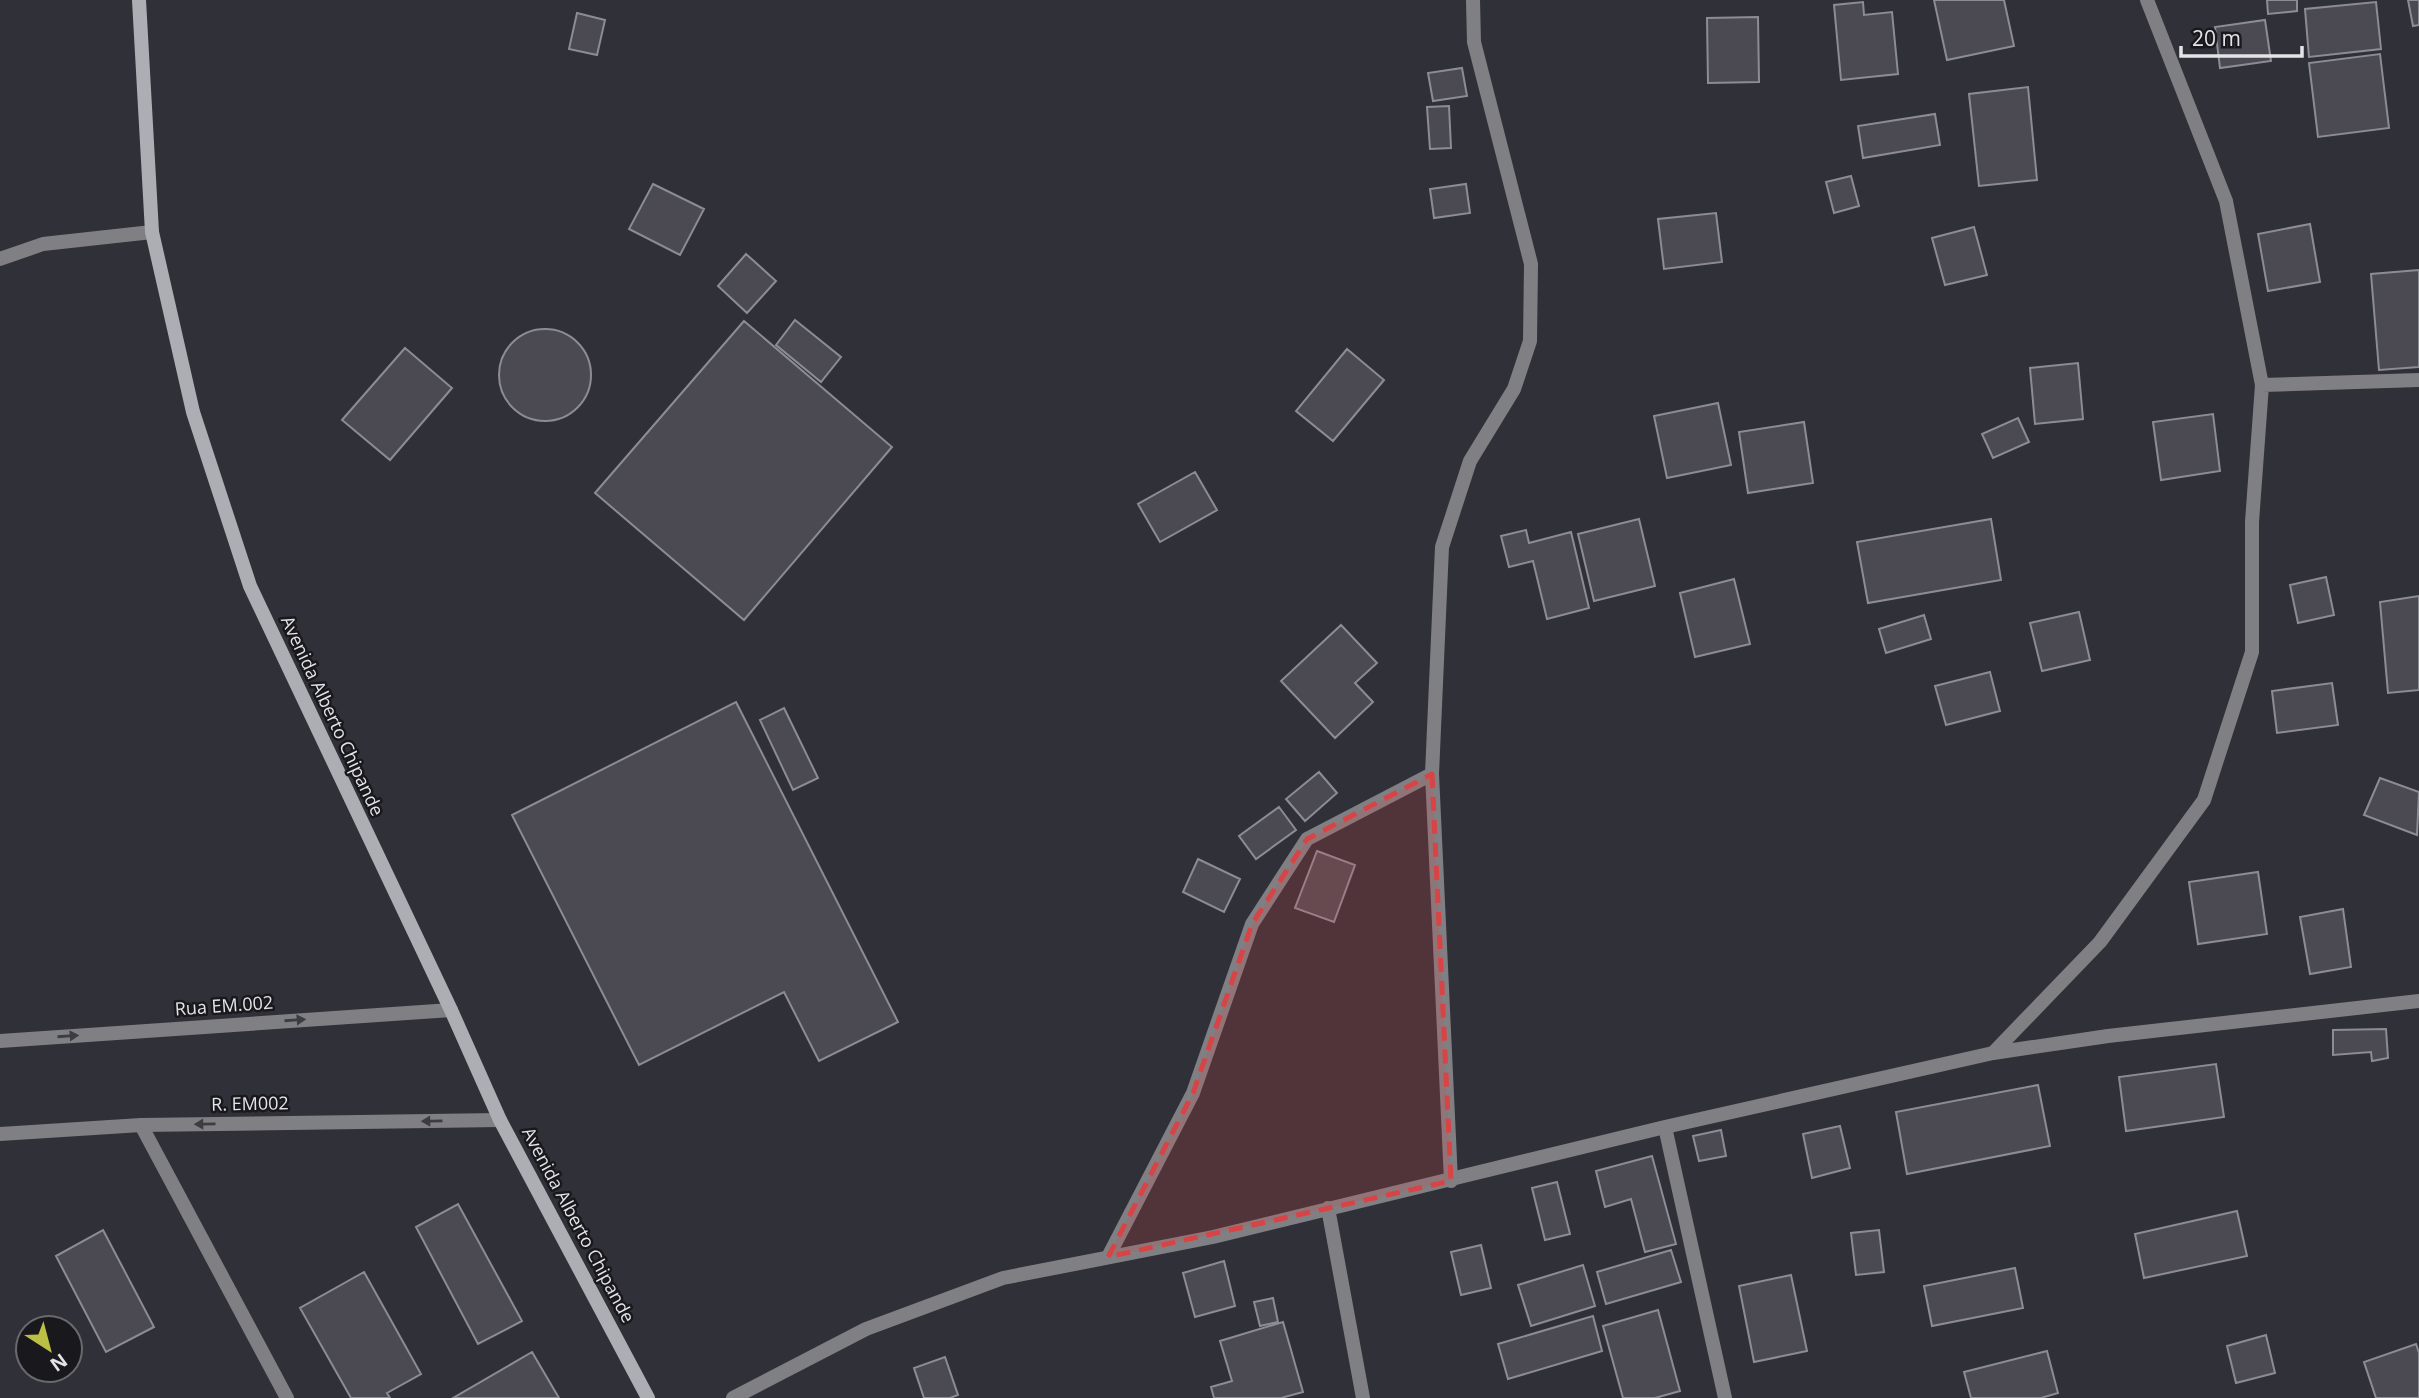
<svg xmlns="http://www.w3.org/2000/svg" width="2419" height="1398" viewBox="0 0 2419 1398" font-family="'Open Sans',sans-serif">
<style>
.building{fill:#4b4a53;stroke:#8c8c95;stroke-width:2}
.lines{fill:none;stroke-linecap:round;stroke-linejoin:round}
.minor{stroke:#808084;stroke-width:14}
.tertiary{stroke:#808084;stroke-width:14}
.secondary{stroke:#adadb4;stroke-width:14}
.oneway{fill:#3d3c40}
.marked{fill:#d84445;fill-opacity:0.2;stroke:#d84445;stroke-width:5;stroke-dasharray:14 9;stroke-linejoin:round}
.labels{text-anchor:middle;stroke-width:5;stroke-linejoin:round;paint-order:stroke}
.street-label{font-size:18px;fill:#e3e3e8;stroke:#19181c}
</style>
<rect width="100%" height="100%" fill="#303038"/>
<!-- building -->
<path class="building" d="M1934 0H2004L2014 46 1947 60Z
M2267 0H2297V11L2268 14Z
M2408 0H2419V25L2413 26Z
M1863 2 1864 15 1892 12 1898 74 1841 80 1834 5Z
M2376 2 2381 49 2309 57 2305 9Z
M577 13 605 20 597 55 569 49Z
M1758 17 1759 82 1708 83 1707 18Z
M2265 20 2271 61 2220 68 2215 27Z
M2380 54 2389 128 2318 137 2309 63Z
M1462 68 1467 96 1433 101 1428 73Z
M2028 87 2037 180 1979 186 1969 94Z
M1449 106 1451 148 1430 149 1427 107Z
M1935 114 1940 145 1863 158 1858 126Z
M1851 176 1859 206 1834 213 1826 182Z
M653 184 704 209 680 255 629 229Z
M1466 184 1470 213 1434 218 1430 189Z
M1716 213 1722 262 1664 269 1658 219Z
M2310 224 2320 282 2268 291 2258 234Z
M1974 227 1987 275 1945 285 1932 238Z
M746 254 776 281 747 313 718 286Z
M2419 270V367L2379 370 2371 274Z
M795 320 841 357 821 382 776 345Z
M744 321 892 447 744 620 595 493Z
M499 375a46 46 0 1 1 92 0a46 46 0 1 1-92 0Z
M405 348 452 388 390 460 342 420Z
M1347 349 1384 380 1333 441 1296 411Z
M2078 363 2083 419 2035 424 2030 368Z
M1718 403 1731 465 1667 478 1654 416Z
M2213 414 2220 471 2161 480 2153 422Z
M2018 418 2029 442 1993 458 1982 434Z
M1804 422 1813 483 1748 493 1739 432Z
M1195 472 1217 510 1160 542 1138 504Z
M1639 519 1655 586 1594 601 1578 534Z
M1991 519 2001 580 1868 603 1857 542Z
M1526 530 1529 543 1571 532 1589 608 1547 619 1533 561 1509 567 1501 536Z
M2326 577 2334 615 2298 623 2290 585Z
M1734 579 1750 644 1695 657 1680 593Z
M2419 596V690L2388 693 2380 602Z
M2079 612 2090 660 2042 671 2030 623Z
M1924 615 1931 639 1886 653 1879 629Z
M1341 625 1377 663 1355 683 1373 702 1335 738 1281 681Z
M1990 672 2000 711 1946 725 1935 686Z
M2332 683 2338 725 2277 733 2272 691Z
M736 702 898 1022 819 1061 784 992 639 1065 512 815Z
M784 708 818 778 793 790 760 720Z
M1319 772 1337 793 1305 821 1286 799Z
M2380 778 2419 792 2417 835 2364 815Z
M1279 807 1296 830 1256 859 1239 836Z
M1317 851 1355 865 1334 922 1295 908Z
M1198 859 1240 879 1224 912 1183 892Z
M2258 872 2267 934 2198 944 2189 882Z
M2343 909 2351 967 2310 974 2300 917Z
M2386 1029 2388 1058 2372 1061 2371 1052 2333 1055V1030Z
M2216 1064 2224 1117 2126 1131 2119 1077Z
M2038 1085 2050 1146 1907 1174 1896 1112Z
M1840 1126 1850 1168 1812 1178 1803 1134Z
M1721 1130 1726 1156 1699 1161 1693 1136Z
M1652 1156 1676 1244 1645 1252 1631 1199 1605 1207 1596 1171Z
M1557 1182 1570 1234 1545 1240 1532 1188Z
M458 1204 522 1321 478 1344 416 1227Z
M2237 1211 2247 1256 2144 1278 2135 1234Z
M103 1230 154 1327 106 1352 56 1256Z
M1879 1230 1884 1272 1856 1275 1851 1233Z
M1481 1245 1491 1288 1461 1295 1451 1252Z
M1671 1250 1681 1282 1606 1304 1597 1272Z
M1224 1261 1235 1306 1195 1317 1183 1273Z
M1583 1265 1595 1306 1531 1326 1518 1285Z
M2015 1268 2023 1308 1932 1326 1924 1286Z
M364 1272 421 1374 387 1393 390 1398H351L300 1308Z
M1791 1275 1807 1351 1754 1362 1739 1286Z
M1273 1298 1278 1322 1260 1326 1254 1302Z
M1658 1310 1680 1391 1655 1398H1623L1603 1326Z
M1593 1316 1602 1351 1508 1379 1498 1344Z
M1283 1322 1303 1392 1281 1398H1214L1211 1387 1232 1381 1220 1341Z
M2266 1335 2275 1373 2236 1383 2227 1346Z
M2416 1344 2419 1353V1398H2376L2364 1362Z
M2047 1351 2058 1393 2041 1398H1971L1964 1372Z
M532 1352 559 1398H453Z
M945 1357 958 1395 950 1398H924L914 1368Z"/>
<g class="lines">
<!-- minor -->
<path class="minor" d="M0 259 43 244 152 232
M2262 385 2419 380
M1993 1053 2100 942 2204 800 2252 652V522L2262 385 2226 201 2147 0
M141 1125 287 1398
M1665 1127 1725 1398
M1451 1181 1432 774 1442 547 1470 461 1514 389 1530 341 1531 264 1474 42 1473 0
M1328 1208 1363 1398
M1108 1257 1193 1093 1252 924 1307 839 1432 774
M733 1398 866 1329 1003 1278 1213 1237 1665 1127 1993 1053 2108 1036 2419 1001"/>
<!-- tertiary -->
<path class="tertiary" d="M0 1041 451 1010
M0 1134 141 1125 500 1120"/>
<!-- secondary -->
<path class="secondary" d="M139 0 152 232 193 412 250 586 451 1010 500 1120 648 1398"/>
</g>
<!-- one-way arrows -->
<defs><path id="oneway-solid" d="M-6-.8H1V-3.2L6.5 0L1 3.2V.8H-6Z" transform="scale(1.75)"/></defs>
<g class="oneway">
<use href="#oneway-solid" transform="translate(295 1020) rotate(-4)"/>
<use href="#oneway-solid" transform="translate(68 1036) rotate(-4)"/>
<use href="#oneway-solid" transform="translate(432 1121) rotate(179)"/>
<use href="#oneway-solid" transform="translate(205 1124) rotate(179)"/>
</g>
<!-- marked area -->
<path class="marked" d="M1432 774 1451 1181 1108 1257 1193 1093 1252 924 1307 839Z"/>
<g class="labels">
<!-- street labels -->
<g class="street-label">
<text transform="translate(332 716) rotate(65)" y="6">Avenida Alberto Chipande</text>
<text transform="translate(224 1006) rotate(-4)" y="6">Rua EM.002</text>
<text transform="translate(250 1104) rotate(-1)" y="6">R. EM002</text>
<text transform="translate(578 1225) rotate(62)" y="6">Avenida Alberto Chipande</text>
</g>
</g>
<!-- north arrow -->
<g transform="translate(49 1349) rotate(144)"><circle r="33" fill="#19181c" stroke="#6a696e" stroke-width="2"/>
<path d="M0-5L12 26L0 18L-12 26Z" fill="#bcbf43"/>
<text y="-10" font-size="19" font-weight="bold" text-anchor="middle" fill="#e3e3e8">N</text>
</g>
<!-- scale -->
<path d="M2181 46v10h121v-10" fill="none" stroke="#e3e3e8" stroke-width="3.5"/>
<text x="2192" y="46" font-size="21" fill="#e3e3e8" stroke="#19181c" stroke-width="5" paint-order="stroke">20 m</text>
</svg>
